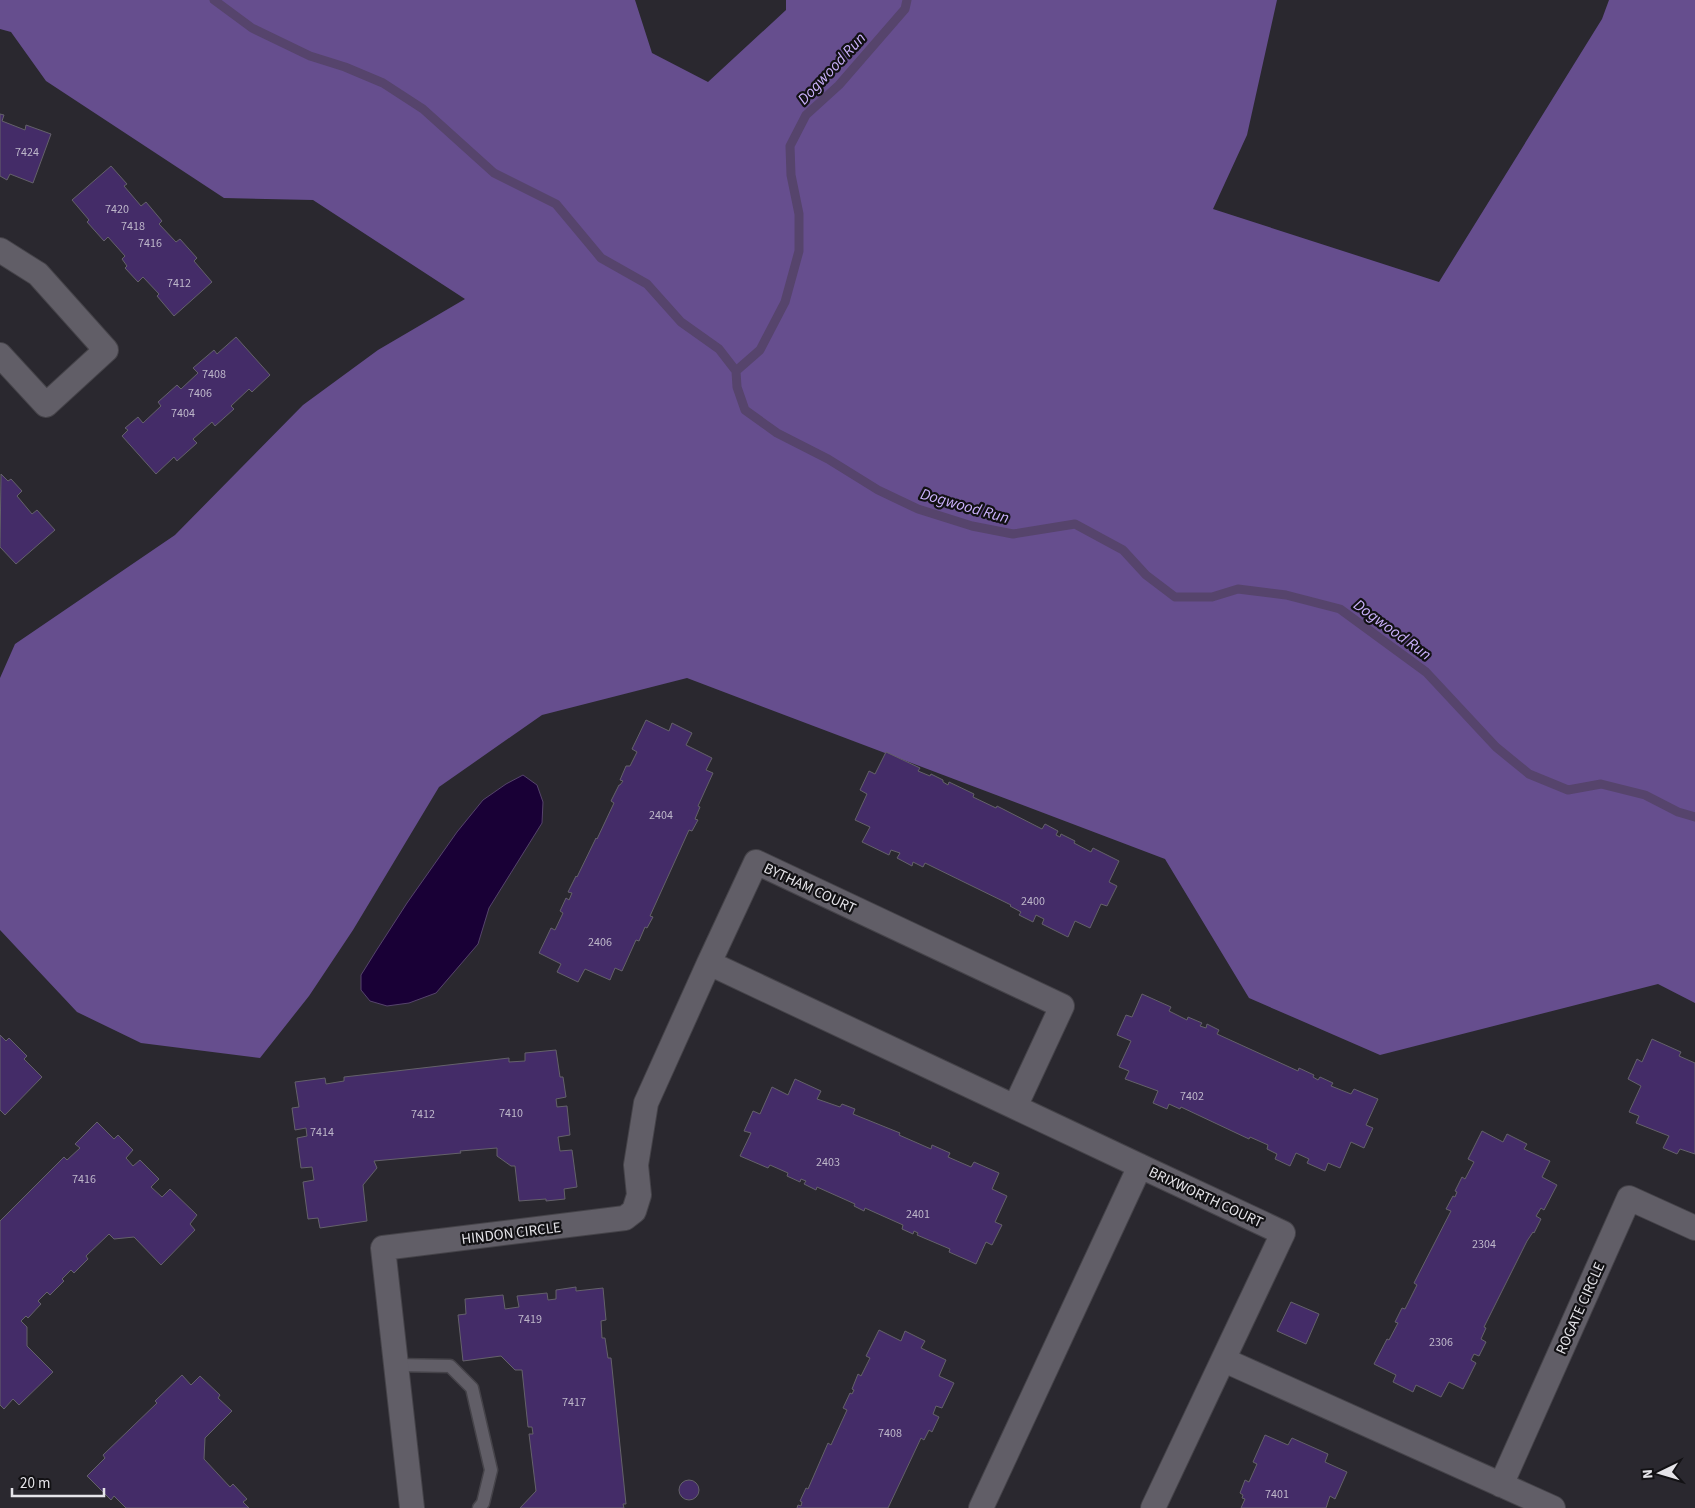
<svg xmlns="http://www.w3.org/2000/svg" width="1695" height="1508" viewBox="0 0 1695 1508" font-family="'Source Sans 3',sans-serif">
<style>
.forest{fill:#664e8e}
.water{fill:#190036;stroke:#56446c}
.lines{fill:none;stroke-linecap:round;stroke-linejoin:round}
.stream{stroke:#56446c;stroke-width:9}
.building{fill:#442c68;stroke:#64616a}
.lane-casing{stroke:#454349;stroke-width:15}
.street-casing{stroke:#454349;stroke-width:26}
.lane{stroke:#615e67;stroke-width:12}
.street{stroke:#615e67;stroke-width:24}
.labels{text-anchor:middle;stroke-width:4.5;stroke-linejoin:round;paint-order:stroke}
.number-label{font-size:12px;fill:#bdb6c9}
.street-label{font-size:15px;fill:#e5e4e9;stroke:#121114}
.water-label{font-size:16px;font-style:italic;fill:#cab1fb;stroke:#121114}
</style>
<rect width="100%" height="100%" fill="#2a282f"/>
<!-- forest -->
<path class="forest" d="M0 0H635L652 53 708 82 786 10V0H1277L1247 135 1213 209 1439 282 1602 19 1609 0H1695V1003L1658 984 1380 1055 1249 998 1165 859 687 678 542 715 439 787 353 930 309 996 260 1058 141 1043 77 1012 0 930V678L15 644 175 535 303 405 378 350 465 299 313 200 224 198 46 81 11 32 0 29Z"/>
<!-- water -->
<path class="water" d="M523 775 537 785 543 802 542 823 489 908 478 944 436 993 409 1003 387 1006 370 1001 361 990V975L376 951 407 903 457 832 483 800 506 784Z"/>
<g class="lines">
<!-- stream -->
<path class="stream" d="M214 0 252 28 310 56 345 67 383 83 423 109 494 173 556 204 601 258 647 284 681 322 719 349 736 371
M907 0 905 9 839 85 806 115 790 146 791 175 799 214V251L785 302 760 350 736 371 737 387 745 410 777 433 828 459 878 490 918 509 972 526 1013 534 1075 524 1123 550 1146 575 1175 597H1212L1238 589 1286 595 1340 609 1426 672 1496 747 1529 774 1568 790 1601 784 1645 795 1678 812 1695 817"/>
</g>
<!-- building -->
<path class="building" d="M0 114 4 115 2 121 25 130 26 125 51 134 33 183 10 174 7 180 0 176Z
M111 166 127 184 124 186 141 206 146 202 162 221 159 224 176 242 180 239 197 258 194 261 212 282 174 316 157 296 159 294 143 277 138 282 125 268 127 266 122 259 125 256 108 237 104 241 87 222 89 220 72 200Z
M236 337 270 375 252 392 249 389 231 406 234 409 215 426 212 422 193 439 197 443 177 461 174 457 156 474 122 436 128 430 125 428 138 417 143 423 161 406 158 402 177 385 181 389 198 373 193 368 214 350 217 354Z
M1 474 8 481 11 479 22 491 17 496 32 514 37 510 55 530 16 564 0 547Z
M646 720 669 731 672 723 692 733 686 745 712 758 706 770 713 773 698 806 700 807 695 819 698 820 692 831 689 830 650 916 653 917 647 928 645 927 639 941 636 940 622 971 615 968 610 980 585 969 578 982 557 972 561 964 539 953 551 928 555 930 563 913 560 911 566 898 569 900 572 893 568 892 576 876 577 877 596 838 597 839 614 803 611 801 619 785H620L623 781 620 780 626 766H630L637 752 632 749Z
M886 752 920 768 918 771 930 776 931 774 943 780V782L948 785 949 782 974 794 973 797 996 808 997 806 1042 829 1045 824 1058 831 1056 835 1060 837 1061 834 1075 841 1074 843 1091 852 1093 848 1119 861 1109 882 1117 886 1107 906 1101 904 1090 928 1075 921 1068 937 1042 924 1044 919 1036 915 1033 922 1019 915 1021 912 1010 906 1011 905 925 863 923 867 913 862 912 866 897 858 900 853 891 850 889 855 862 842 870 827 855 820 867 794 860 790 869 771 875 774Z
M1142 994 1171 1007 1169 1011 1187 1020 1188 1017 1202 1023 1200 1026 1206 1028 1207 1024 1219 1030 1217 1034 1298 1071 1299 1068 1314 1075 1313 1077 1318 1080 1320 1077 1333 1083 1331 1086 1351 1094 1354 1089 1378 1099 1366 1125 1373 1128 1364 1148 1351 1142 1340 1168 1328 1163 1325 1171 1307 1163 1309 1159 1296 1153 1290 1166 1275 1159 1277 1154 1267 1149 1268 1145 1250 1137 1249 1139 1181 1107 1180 1109 1169 1104 1167 1109 1153 1103 1158 1091 1125 1079 1129 1071 1119 1067 1131 1041 1117 1035 1126 1015 1132 1017Z
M0 1035 6 1041 9 1038 27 1056 24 1059 42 1077 5 1115 0 1110Z
M1652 1039 1681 1052 1679 1056 1695 1063V1154L1680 1149 1677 1154 1663 1148 1669 1136 1636 1123 1639 1116 1629 1112 1641 1086 1628 1079 1637 1059 1642 1062Z
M556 1050 560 1077H563L566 1097 556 1099 557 1107 567 1106 570 1135 558 1137 560 1151 572 1150 577 1187 564 1189 565 1199 546 1201V1199L519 1201 515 1166H511L497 1156V1148L460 1151 461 1153 374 1161 377 1168 363 1185 367 1221 320 1228 318 1218 308 1219 303 1182 314 1180 312 1167 301 1168 297 1138 307 1136 306 1128 295 1130 292 1108 299 1107 295 1082 325 1078 326 1084 344 1081V1077L509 1058V1062L525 1061V1053Z
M795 1079 821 1091 817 1099 840 1107 842 1104 855 1109 853 1114 900 1133 899 1135 931 1149 932 1145 950 1153 948 1157 971 1167 974 1162 999 1173 992 1189 1007 1196 995 1222 1002 1225 992 1245 986 1242 976 1264 949 1252 950 1249 917 1235 918 1233 914 1231 913 1234 902 1229 903 1225 865 1208 864 1211 854 1206 855 1204 817 1187 816 1190 804 1184 806 1181 801 1179 800 1182 787 1176 788 1173 770 1165 768 1168 740 1156 751 1133 744 1131 753 1111 760 1114 772 1087 788 1095Z
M97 1122 114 1139 118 1135 133 1150 126 1158 133 1166 140 1160 159 1179 151 1187 162 1197 170 1189 197 1215 190 1224 195 1230 161 1265 134 1237 114 1239 109 1234 86 1256 88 1259 74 1273 71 1270 62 1279 64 1281 50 1295 47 1292 38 1301 41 1304 28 1318 26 1316 21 1321 27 1327V1346L53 1372 19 1405 13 1399 4 1409 0 1405V1221L64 1157 67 1160 80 1148 75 1144Z
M1482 1131 1503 1142 1507 1134 1527 1144 1524 1149 1550 1161 1542 1177 1557 1185 1544 1210 1541 1208 1536 1216 1541 1219 1534 1233 1533 1232 1527 1241 1484 1327 1486 1328 1481 1339 1486 1342 1479 1356 1474 1354 1471 1360 1476 1363 1463 1389 1449 1382 1441 1397 1416 1385 1413 1392 1393 1382 1396 1375 1374 1364 1387 1339 1389 1340 1398 1323 1395 1322 1402 1308 1405 1309 1417 1285 1414 1283 1451 1211 1446 1209 1453 1196 1455 1197 1457 1192 1455 1191 1462 1177 1465 1179 1474 1162 1468 1159Z
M576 1287V1291L603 1288 606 1320 601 1321 602 1338H605L608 1358H611L626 1504H623L624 1508H520L536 1491 529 1434H533L532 1427H528L522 1370H515L501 1356 463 1361 458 1315 466 1314 465 1299 503 1295 505 1309 519 1307 517 1296 547 1293 548 1300 556 1299V1290Z
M1291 1302 1319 1314 1306 1344 1277 1331Z
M879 1330 901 1341 905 1331 925 1341 921 1348 946 1360 939 1376 954 1383 942 1408 936 1406 933 1414 939 1417 932 1432 929 1430 924 1440 921 1438 888 1508H797L798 1505 801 1506 802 1502 800 1501 806 1488 808 1489 828 1443 831 1445 847 1410 843 1408 850 1393 852 1394 854 1390 852 1389 858 1374 861 1376 870 1358 866 1356Z
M182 1375 191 1385 200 1376 220 1395 218 1398 232 1411 205 1438 204 1459 230 1487 233 1484 247 1499 243 1502 249 1508H126L114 1496 111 1500 87 1476 105 1458 103 1455 157 1403 155 1401Z
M1265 1435 1288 1445 1292 1438 1328 1454 1325 1462 1347 1472 1335 1499 1330 1496 1326 1508H1241L1245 1499 1242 1498 1243 1495 1240 1493 1245 1480 1249 1482 1257 1464 1253 1462Z
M679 1490a10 10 0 1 1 20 0a10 10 0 1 1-20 0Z"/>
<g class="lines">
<!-- lane casing -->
<g class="lane-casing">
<path id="lane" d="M396 1365 450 1366 472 1388 491 1470 483 1503 479 1508"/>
</g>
<!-- street casing -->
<g class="street-casing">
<path id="street" d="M0 250 38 274 106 350 46 405 0 355
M1015 1107 709 963 756 862 1062 1006 1015 1107 1140 1166
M1224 1360 1553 1508
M1501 1485 1629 1198 1695 1228
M412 1508 383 1248 625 1218 634 1211 639 1195 636 1165 646 1103 709 963
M981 1508 1140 1166 1283 1233 1153 1508"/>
</g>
<!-- lane -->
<use href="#lane" class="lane"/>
<!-- street -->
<use href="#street" class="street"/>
</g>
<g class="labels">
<!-- number labels -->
<g class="number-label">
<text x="27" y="156">7424</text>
<text x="117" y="213">7420</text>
<text x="133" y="230">7418</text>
<text x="150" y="247">7416</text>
<text x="179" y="287">7412</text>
<text x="214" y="378">7408</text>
<text x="200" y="397">7406</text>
<text x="183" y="417">7404</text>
<text x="661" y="819">2404</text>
<text x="1033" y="905">2400</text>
<text x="600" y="946">2406</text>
<text x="1192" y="1100">7402</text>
<text x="511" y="1117">7410</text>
<text x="423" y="1118">7412</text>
<text x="322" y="1136">7414</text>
<text x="828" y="1166">2403</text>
<text x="84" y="1183">7416</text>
<text x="918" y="1218">2401</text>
<text x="1484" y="1248">2304</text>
<text x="530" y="1323">7419</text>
<text x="1441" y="1346">2306</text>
<text x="574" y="1406">7417</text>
<text x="890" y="1437">7408</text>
<text x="1277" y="1498">7401</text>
</g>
<!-- street labels -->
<g class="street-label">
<text transform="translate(810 888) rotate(25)" y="5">BYTHAM COURT</text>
<text transform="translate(1206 1197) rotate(25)" y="5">BRIXWORTH COURT</text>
<text transform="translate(511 1233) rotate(-7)" y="5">HINDON CIRCLE</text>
<text transform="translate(1580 1308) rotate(-66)" y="5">ROGATE CIRCLE</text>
</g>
<!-- water labels -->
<g class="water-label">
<text transform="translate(831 68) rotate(-47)" y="6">Dogwood Run</text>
<text transform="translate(965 505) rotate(16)" y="6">Dogwood Run</text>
<text transform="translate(1393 629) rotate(36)" y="6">Dogwood Run</text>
</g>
</g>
<!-- north arrow -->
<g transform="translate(1660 1473) rotate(265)" stroke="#121114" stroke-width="4" paint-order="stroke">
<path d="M0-4L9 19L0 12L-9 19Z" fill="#e5e4e9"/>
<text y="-8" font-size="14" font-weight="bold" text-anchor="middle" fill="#e5e4e9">N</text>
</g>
<!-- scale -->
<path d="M12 1488v8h92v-8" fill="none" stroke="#e5e4e9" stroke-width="2.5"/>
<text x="20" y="1488" font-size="15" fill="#e5e4e9" stroke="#121114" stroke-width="4" paint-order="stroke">20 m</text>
</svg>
